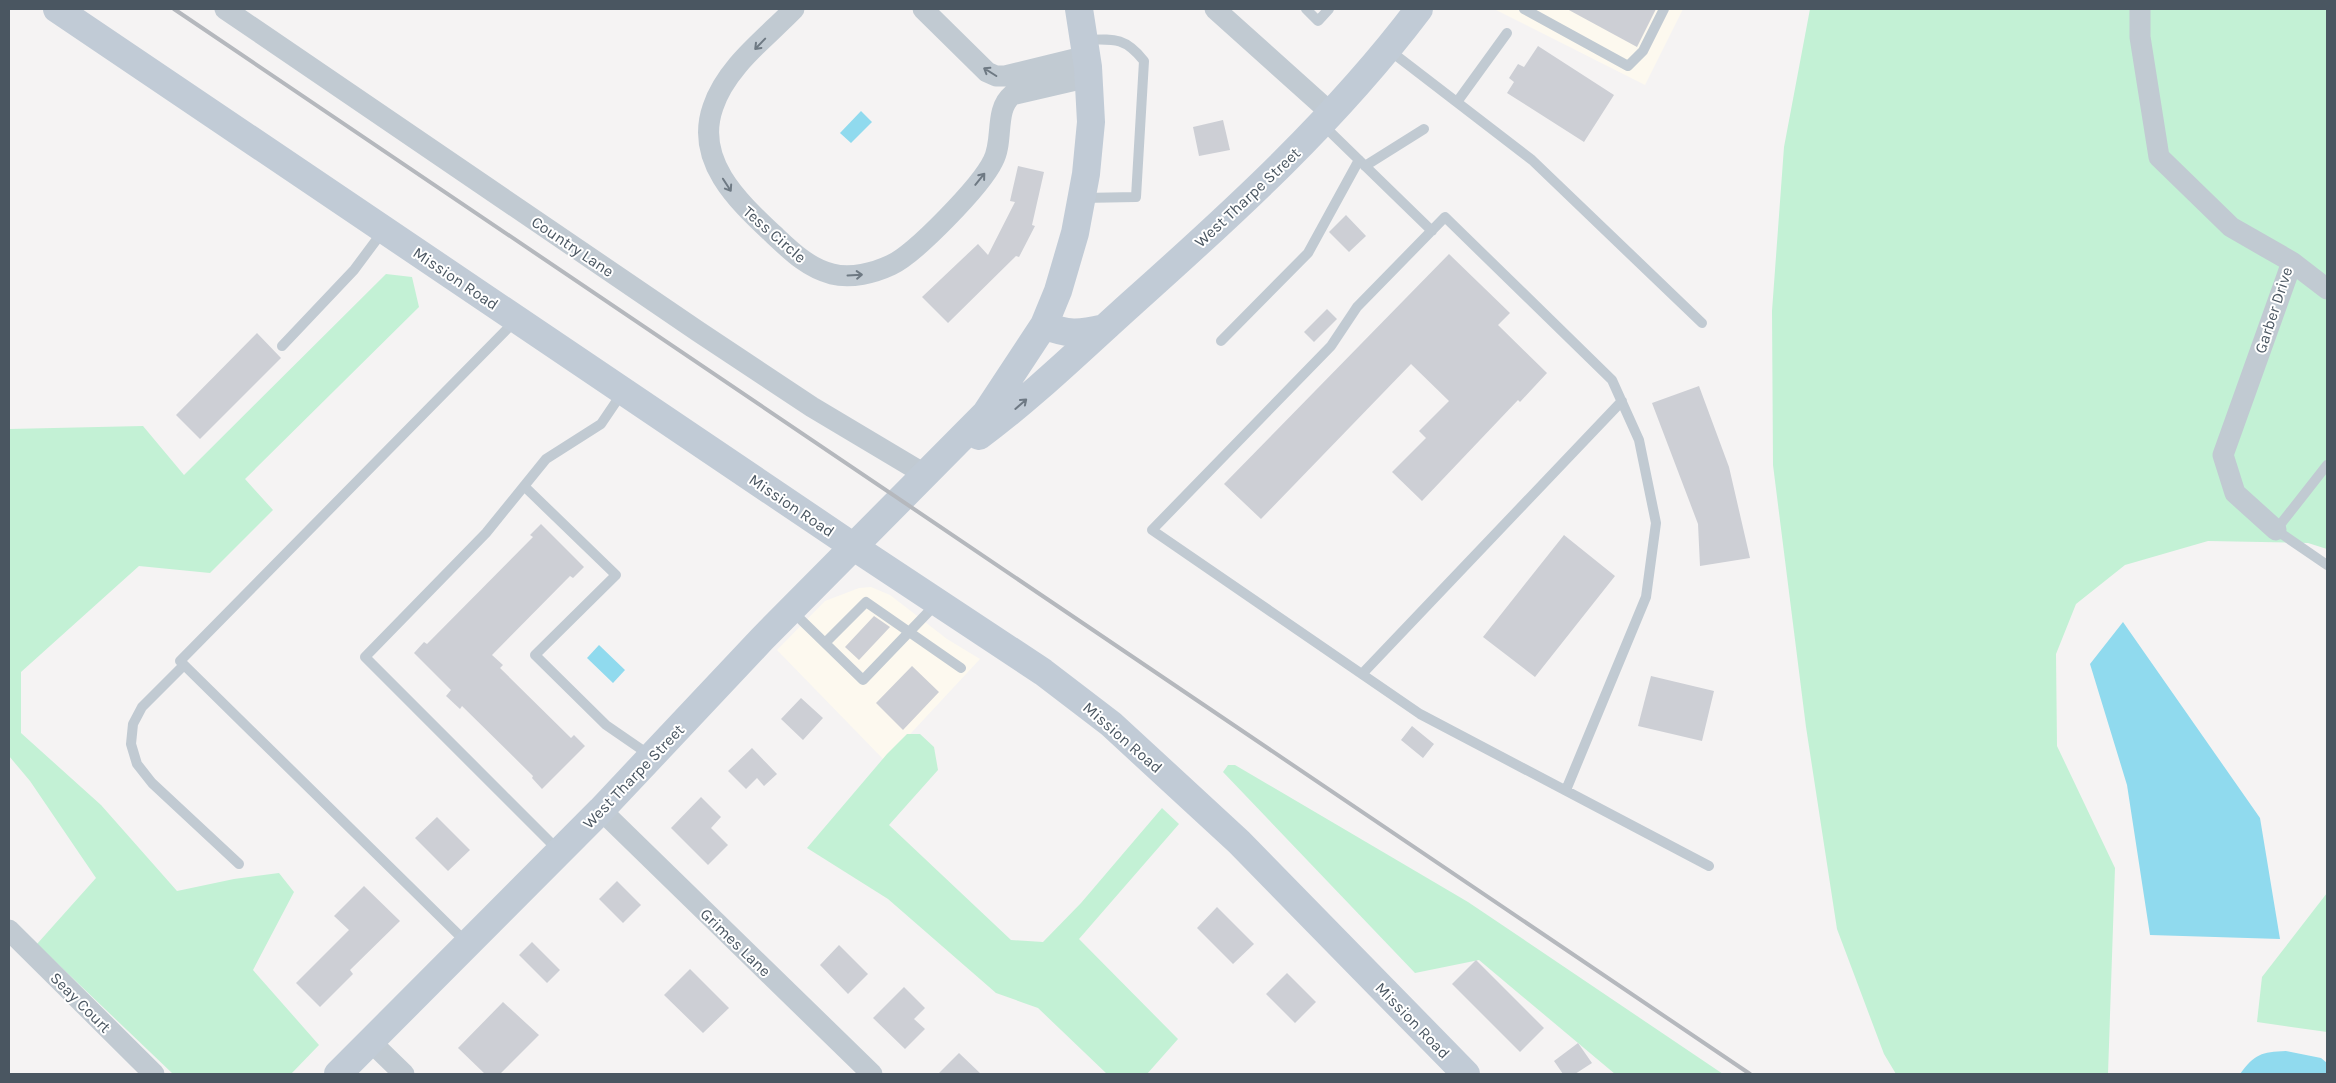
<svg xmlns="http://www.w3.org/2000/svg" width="2336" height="1083" viewBox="0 0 2336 1083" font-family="Karla,sans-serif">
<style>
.commercial{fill:#fdf9ef}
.green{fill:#c3f1d5}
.water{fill:#90daee}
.building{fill:#cdcfd5}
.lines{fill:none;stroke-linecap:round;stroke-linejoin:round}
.lane{stroke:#c1cad2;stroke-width:10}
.street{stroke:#c1cad2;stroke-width:21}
.secondary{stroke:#c1cbd6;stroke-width:28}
.rail{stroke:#b5b8bd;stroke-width:4}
.oneway{stroke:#6e7983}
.oneway2{stroke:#6e7984}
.labels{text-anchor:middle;stroke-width:4;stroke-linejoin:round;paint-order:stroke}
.street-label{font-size:16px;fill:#4a5661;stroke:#fff}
</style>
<rect width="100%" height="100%" fill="#f5f3f3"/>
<!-- commercial -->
<path class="commercial" d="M1494 9H1683L1645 85Z
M871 587 890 595 947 639 980 659 885 761 777 650 825 601 859 588Z"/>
<!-- green -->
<path class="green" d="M1810 9H2327V549L2308 543 2208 541 2125 565 2076 604 2056 654 2057 746 2115 868 2108 1074H1896L1884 1054 1837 929 1806 727 1773 465 1772 311 1784 147Z
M386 274 412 277 419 307 245 479 273 510 210 573 139 566 21 672V733L101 805 177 891 234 879 279 873 294 892 253 970 319 1045 291 1074H173L37 944 96 878 30 781 9 756V429L143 426 184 475Z
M907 734H920L934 747 938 770 889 825 1011 940 1043 942 1081 903 1162 808 1179 824 1079 939 1178 1039 1147 1074H1107L1038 1008 996 993 888 899 807 848 887 754Z
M1228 765H1235L1468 902 1723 1074H1615L1479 960 1415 973 1223 772Z
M2327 893V1032L2257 1022 2262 977Z"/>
<!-- water -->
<path class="water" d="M861 111 872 122 851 143 840 133Z
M2123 622 2260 818 2280 939 2150 935 2127 785 2090 664Z
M599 645 625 670 613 683 587 658Z
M2286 1051 2321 1058 2327 1063V1074H2240C2255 1054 2261 1052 2286 1051Z"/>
<!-- building -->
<path class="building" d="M1567 9H1656L1637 47Z
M1538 46 1614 95 1584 142 1507 93 1514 82 1509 78 1518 64 1524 67Z
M1223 120 1230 150 1199 156 1193 127Z
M1018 166 1044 172 1032 225 1035 226 1019 257 1016 256 948 323 922 297 978 244 988 255 1015 202 1010 201Z
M1346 215 1366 236 1349 252 1329 232Z
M1449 254 1510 313 1498 325 1547 373 1520 402 1518 400 1422 501 1392 472 1426 438 1419 431 1449 401 1411 364 1261 519 1224 484Z
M1327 309 1337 319 1314 342 1304 332Z
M257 333 281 358 200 439 176 415Z
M1699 386 1729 467 1750 558 1700 566 1698 524 1652 403Z
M541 524 584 567 573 578 570 576 492 655 503 665 500 668 571 738 574 735 585 746 542 789 532 778 533 776 462 706 460 709 446 696 451 690 414 653 424 642 427 644 533 537 530 535Z
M1564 535 1615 576 1535 677 1483 637Z
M874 616 890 627 859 660 845 647Z
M912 666 939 692 903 730 876 703Z
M1651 676 1714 691 1702 741 1638 726Z
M801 698 823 718 803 740 781 719Z
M1412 726 1434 744 1423 758 1401 740Z
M752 748 777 774 764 786 757 778 746 789 728 771Z
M701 797 721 817 711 828 728 845 708 865 671 828Z
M437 817 470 850 448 871 415 838Z
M617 881 641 905 623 923 599 899Z
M364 886 400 921 350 970 353 974 320 1007 296 983 349 930 334 916Z
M1217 907 1254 944 1233 964 1197 928Z
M532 942 560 970 547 983 519 955Z
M839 945 868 974 848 994 820 965Z
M1476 960 1544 1028 1520 1052 1452 984Z
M690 969 729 1008 703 1033 664 995Z
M1287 973 1316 1002 1295 1023 1266 994Z
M904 987 925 1008 914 1019 925 1029 905 1049 873 1018Z
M503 1002 539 1035 500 1074H485L458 1048Z
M1578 1043 1592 1063 1575 1074H1563L1554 1061Z
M959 1053 981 1074H938Z"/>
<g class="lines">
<!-- lane -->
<path class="lane" d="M1306 9 1318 21 1329 9
M1524 9 1628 66 1643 51 1664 9
M1389 50 1532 160 1702 323
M1457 102 1507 33
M1323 125 1432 231
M1365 166 1424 129
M1082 198 1136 197 1144 61C1125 37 1114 39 1085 40
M1221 341 1308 253 1359 160
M282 346 354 270 383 231
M2327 465 2276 530 2327 565
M524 486 616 575 535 655 606 725 651 756
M792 611 863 680 937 603
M825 643 866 602 961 668
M184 665 142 707 133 724 131 744 137 764 152 783 239 864
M1362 674 1622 401
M1566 790 1646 597 1656 523 1639 440 1612 380 1445 217 1357 307 1331 346 1152 530 1420 714 1709 866
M559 851 365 657 486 533 546 459 601 424 622 393
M467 943 180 661 516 320"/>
<!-- street -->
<path class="street" d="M225 9 699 332 812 407 926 475
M794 9C766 38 726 67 713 107 694 161 739 202 774 235 791 251 808 268 832 274 851 279 874 273 891 265 915 254 981 186 993 161 1004 141 994 110 1012 95L1089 77
M923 9 987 72 996 76H1005L1087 56
M1215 9 1332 114
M2140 9V37L2159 157 2231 227 2292 262 2223 455 2235 493 2276 530
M2292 262 2327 289
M601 810 872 1074
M9 930 154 1074
M370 1041 404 1074"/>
<!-- secondary -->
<path class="secondary" d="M57 9 854 547 1043 672 1111 724 1239 842 1466 1074
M1044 325C1068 335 1079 334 1104 328
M979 436C1033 396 1081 349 1131 304 1234 212 1336 119 1419 9
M338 1074 601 810 762 639 986 413 1044 325 1058 291 1075 233 1086 174 1091 122 1088 67 1079 9"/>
<!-- rail -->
<path class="rail" d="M174 9 1750 1074"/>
</g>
<!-- one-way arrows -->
<defs><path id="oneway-shaft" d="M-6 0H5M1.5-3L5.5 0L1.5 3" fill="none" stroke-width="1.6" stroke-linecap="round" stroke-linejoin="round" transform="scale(1.25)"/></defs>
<g class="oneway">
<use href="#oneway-shaft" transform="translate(760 44) rotate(134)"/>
<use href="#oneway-shaft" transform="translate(990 72) rotate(-148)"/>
<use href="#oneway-shaft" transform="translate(980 179) rotate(-51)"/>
<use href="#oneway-shaft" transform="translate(727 185) rotate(57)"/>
<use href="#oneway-shaft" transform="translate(855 275) rotate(-3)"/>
</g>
<use class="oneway2" href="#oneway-shaft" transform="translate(1021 404) rotate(-41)"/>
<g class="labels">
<!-- street labels -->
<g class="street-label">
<text transform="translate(1247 197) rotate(-43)" y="6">West Tharpe Street</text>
<text transform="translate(775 234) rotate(41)" y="6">Tess Circle</text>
<text transform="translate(573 246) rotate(34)" y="6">Country Lane</text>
<text transform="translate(456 278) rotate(34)" y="6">Mission Road</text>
<text transform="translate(2273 310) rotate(-72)" y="6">Garber Drive</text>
<text transform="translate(792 505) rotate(34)" y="6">Mission Road</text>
<text transform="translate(1123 737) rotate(41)" y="6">Mission Road</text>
<text transform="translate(633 776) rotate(-46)" y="6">West Tharpe Street</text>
<text transform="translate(736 942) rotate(44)" y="6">Grimes Lane</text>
<text transform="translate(81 1002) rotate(45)" y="6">Seay Court</text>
<text transform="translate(1413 1020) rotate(46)" y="6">Mission Road</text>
</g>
</g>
<!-- border -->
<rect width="2336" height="1083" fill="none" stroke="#4a5661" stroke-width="20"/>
</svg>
